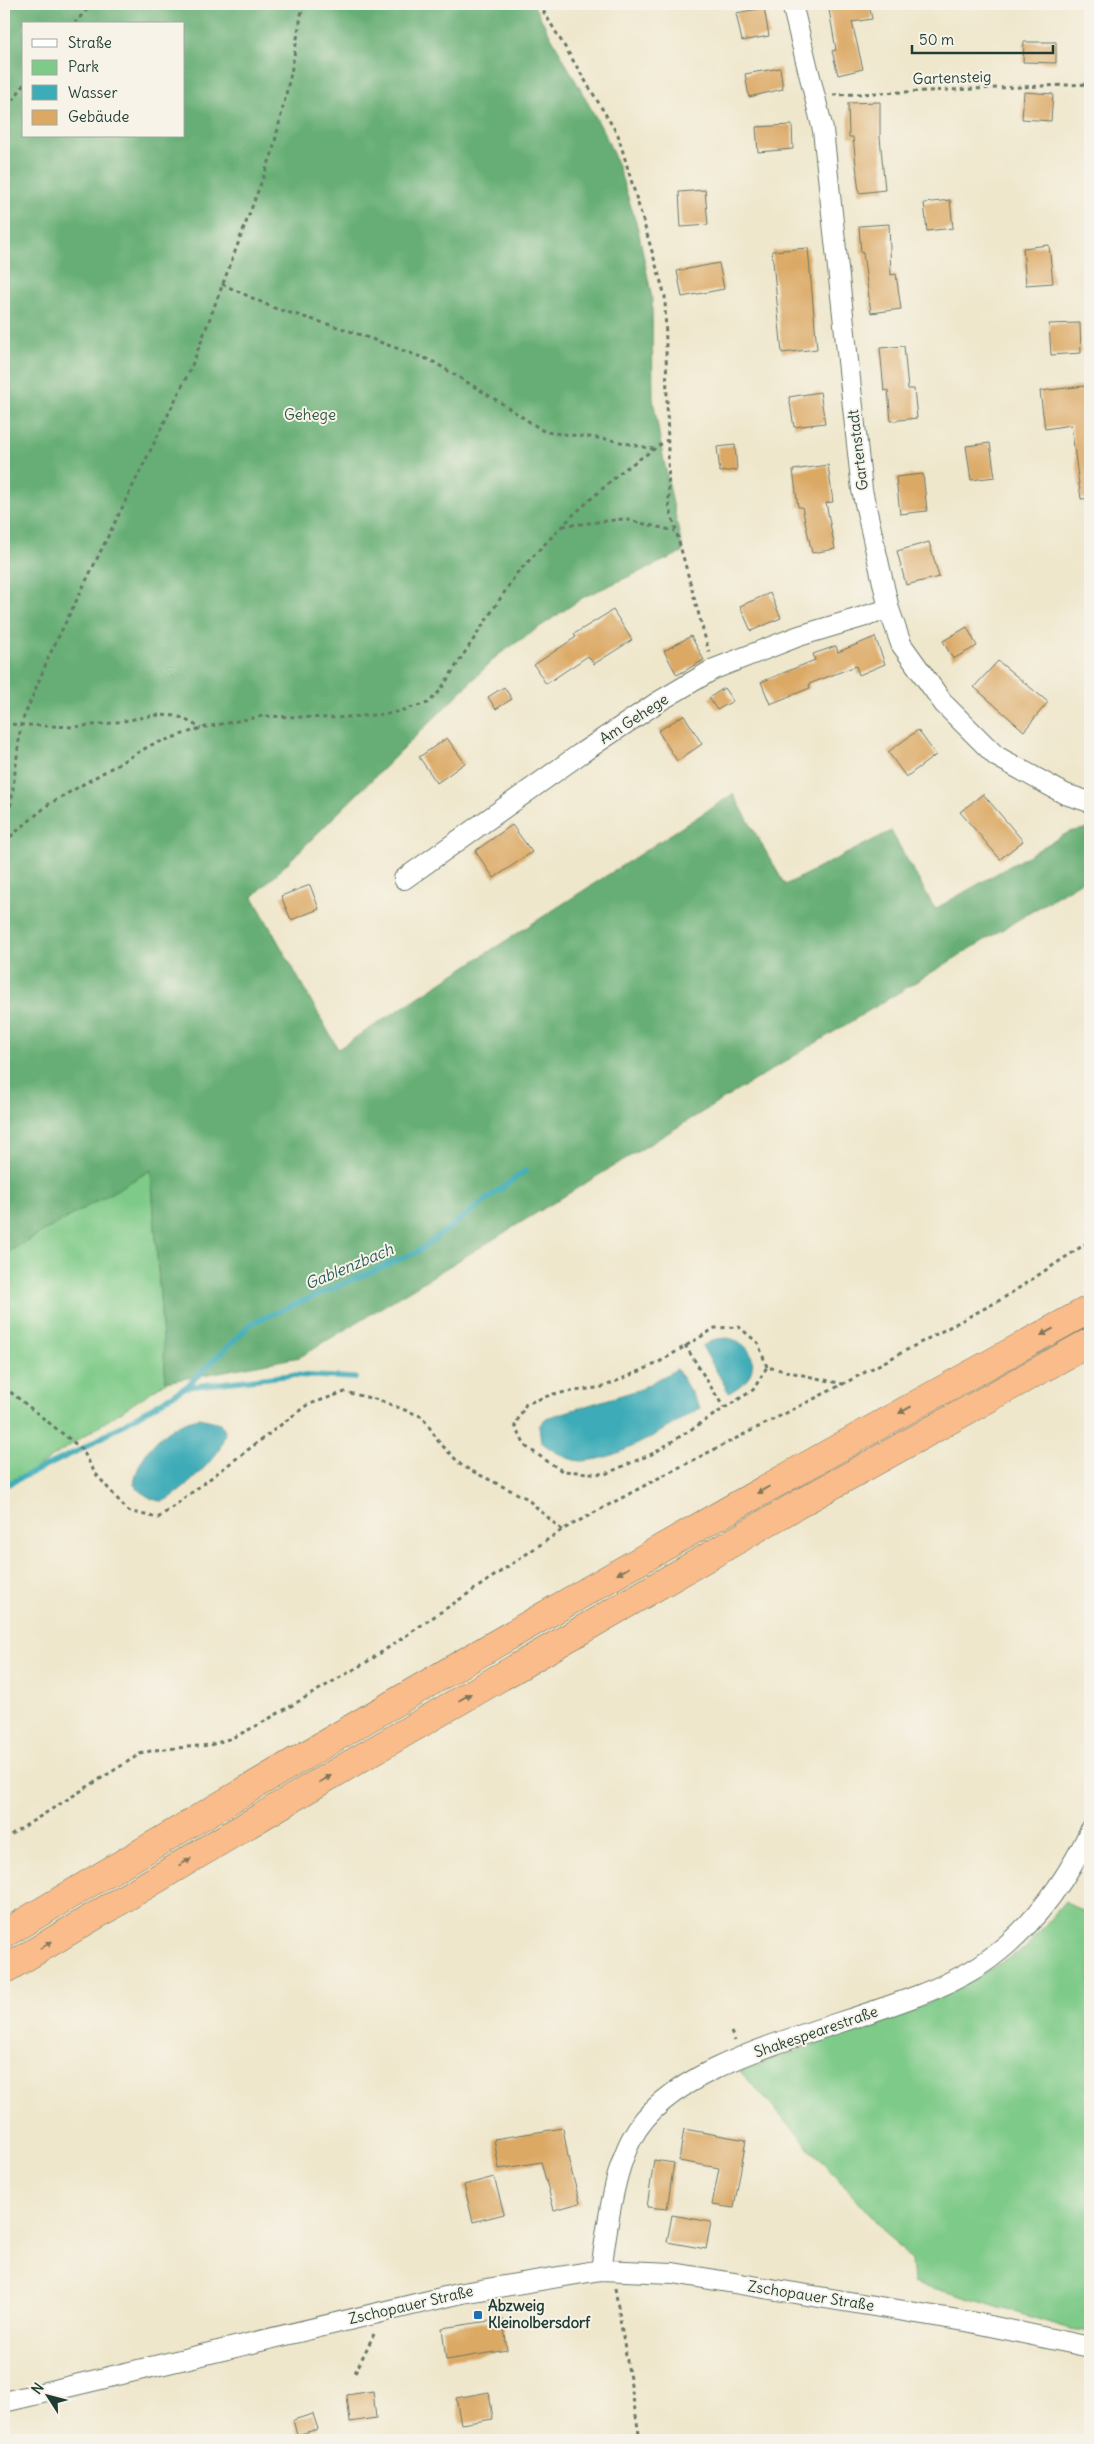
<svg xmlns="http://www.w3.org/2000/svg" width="1094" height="2444" viewBox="0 0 1094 2444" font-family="Delius,sans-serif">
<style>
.green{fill:#7eca88;stroke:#4e845e}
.forest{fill:#66ae74;stroke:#427654;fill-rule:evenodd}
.water{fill:#3cacb8;stroke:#2e7476}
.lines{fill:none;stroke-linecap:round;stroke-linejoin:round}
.stream{stroke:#3cacb8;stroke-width:5.5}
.building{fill:#dca965}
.minor-casing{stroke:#687869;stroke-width:22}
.highway-casing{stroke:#687869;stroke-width:29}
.path{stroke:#687869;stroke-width:3;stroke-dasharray:4 4;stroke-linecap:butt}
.minor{stroke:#fff;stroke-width:20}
.highway{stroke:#f9bc8a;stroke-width:28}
.oneway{fill:#81765b}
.poi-dot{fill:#1f6fb2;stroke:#f7f3e8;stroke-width:2}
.labels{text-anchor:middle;stroke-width:4;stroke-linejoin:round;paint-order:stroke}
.street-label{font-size:15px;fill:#1f3d34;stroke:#f7f3e8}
.park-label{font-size:15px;fill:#325945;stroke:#f7f3e8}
.poi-label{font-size:15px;font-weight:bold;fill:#1f3d34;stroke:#f7f3e8;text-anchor:start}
.water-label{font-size:16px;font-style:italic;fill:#285e5c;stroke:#f7f3e8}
</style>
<rect width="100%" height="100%" fill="#f7f3e8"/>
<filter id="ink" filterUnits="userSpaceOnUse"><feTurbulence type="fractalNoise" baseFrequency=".02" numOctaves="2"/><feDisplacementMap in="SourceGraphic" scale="10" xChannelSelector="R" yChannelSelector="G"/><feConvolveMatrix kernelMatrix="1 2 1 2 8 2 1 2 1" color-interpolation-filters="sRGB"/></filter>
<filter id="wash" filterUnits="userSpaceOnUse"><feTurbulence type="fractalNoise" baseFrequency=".0096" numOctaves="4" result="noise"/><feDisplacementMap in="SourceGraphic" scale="20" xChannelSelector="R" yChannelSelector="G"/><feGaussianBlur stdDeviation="1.12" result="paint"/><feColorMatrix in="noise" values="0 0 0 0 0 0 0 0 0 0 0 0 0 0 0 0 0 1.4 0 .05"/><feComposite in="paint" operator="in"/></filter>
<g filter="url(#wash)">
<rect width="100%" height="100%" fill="#efe7cc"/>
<!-- green -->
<path class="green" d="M151 1170 166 1382 4 1489V1254Z
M1065 1901 1090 1916V2332L1071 2329 913 2282 911 2260 740 2071 921 2006 953 1991 1026 1948Z"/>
<!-- forest -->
<path class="forest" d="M4 4H533L605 134 618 166 638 229 652 298 653 398 662 451 683 552 584 597 498 655 253 897 338 1049 733 794 785 885 891 831 935 909 1069 832 1090 828V876L300 1357 166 1382 151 1170 4 1254ZM24 24H184V136H24Z"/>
<!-- water -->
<path class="water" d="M727 1338C747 1341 760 1359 748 1378 744 1384 735 1389 729 1393L702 1346 716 1339Z
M677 1369 700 1408C667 1427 621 1460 582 1461 567 1461 552 1450 541 1442L539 1426 546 1418 638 1390Z
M200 1418 220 1423 225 1431C224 1438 222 1443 219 1450 211 1462 175 1501 161 1501 149 1500 142 1492 134 1485 137 1453 169 1422 200 1418Z"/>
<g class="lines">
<!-- stream -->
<path class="stream" d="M186 1387 292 1375 355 1378
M4 1486 82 1449 186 1387 252 1323 417 1252 526 1170"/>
</g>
<g id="blocks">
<!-- building -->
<path class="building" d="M828 4H869L872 19 852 22 863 69 838 75 832 51 836 50Z
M764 8 769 36 742 41 736 13Z
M1024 42H1056V63L1023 62Z
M780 68 783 89 749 97 745 74Z
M1024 92 1053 94 1051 121 1022 119Z
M880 102V137L885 190 859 193 853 137H849L848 103Z
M792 125 793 149 758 152 756 127Z
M705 190 708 225 681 227 679 192Z
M950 200 953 228 927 231 924 203Z
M889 224 891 275 896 274 901 309 871 313 863 253H861L859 226Z
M1049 245 1053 283 1026 285 1023 248Z
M808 248 817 349 782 353 772 251Z
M719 263 724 289 682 297 677 271Z
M1080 323 1081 353 1051 355 1049 324Z
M904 346 908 389H914L917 418 891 421 888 390 884 391 880 348Z
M1085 386 1090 429V498L1081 499 1071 425 1045 429 1040 391Z
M820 392 825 423 794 427 789 397Z
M990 443 995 477 971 480 966 446Z
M735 445 737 470 720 472 717 447Z
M828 465 833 502 826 503 835 549 812 553 802 507H798L793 470Z
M923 474 927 511 900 514 896 477Z
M929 542 939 577 906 585 897 551Z
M770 593 781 618 751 631 740 606Z
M613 610 632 640 594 664 588 656 546 684 534 665 576 637 574 634Z
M967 627 977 646 953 659 943 641Z
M691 636 704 660 677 675 664 651Z
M875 637 885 664 859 675 856 666 809 684 810 688 770 704 761 682 815 660 813 654 836 646 838 652Z
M998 661 1048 702 1024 731 974 687Z
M504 687 512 699 496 709 488 697Z
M724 688 733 701 717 710 709 698Z
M684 715 702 744 677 761 658 731Z
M918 730 936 755 906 777 888 752Z
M447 738 465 763 437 783 419 757Z
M983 794 1023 841 1000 859 960 812Z
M512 825 532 852 494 878 475 851Z
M310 885 319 909 291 920 281 896Z
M563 2128 569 2162 580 2203 554 2210 541 2162 499 2169 494 2139Z
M684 2129 746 2140 734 2208 712 2205 719 2168 679 2161Z
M654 2160 674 2163 667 2209 647 2207Z
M494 2177 504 2214 473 2222 464 2185Z
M672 2215 711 2222 706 2249 667 2242Z
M503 2319 507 2350 446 2360 442 2328Z
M373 2391 376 2418 350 2422 347 2395Z
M489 2392 493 2419 461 2424 456 2398Z
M313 2414 318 2429 297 2435 293 2420Z"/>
</g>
</g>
<g filter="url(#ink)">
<use href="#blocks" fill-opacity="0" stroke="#687869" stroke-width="1"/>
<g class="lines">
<!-- minor casing -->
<g class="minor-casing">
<path id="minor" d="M792 4 823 130 862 490 889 609 901 644 944 704 996 756 1065 794 1090 802
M404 879 580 754 658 702 714 669 799 636 889 609
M601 2270C607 2230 613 2173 632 2138 681 2043 892 2025 982 1964 1030 1931 1065 1883 1090 1831
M4 2402 462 2293 601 2270 673 2273 971 2322 1090 2347"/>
</g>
<!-- highway casing -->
<g class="highway-casing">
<path id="highway" d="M4 1934C363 1720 723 1508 1090 1309
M4 1970 316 1784 804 1501 1090 1342"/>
</g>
<!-- path -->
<path class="path" d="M539 4 618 135 665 296 669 505 709 652
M74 24 92 4
M833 95 1090 84
M4 114 24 84
M222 284 274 308 344 329 432 361 498 401 545 432 606 439 653 449
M563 526 623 519 675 531
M4 724 73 727 112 723 156 715 178 716 201 728
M4 821 11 804 21 724 50 654 191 368 272 154 291 73 303 4
M4 842 49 804 151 745 201 728 263 716 335 718 388 714 428 703 439 692 517 573 572 516 622 471 667 440
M685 1345 724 1408
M767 1367 758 1343 739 1327 715 1328 656 1364 603 1387 553 1394 526 1404 515 1425 525 1446 562 1471 605 1474 654 1453 753 1390 767 1367 843 1384
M4 1387 82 1449 95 1473 128 1511 158 1518 307 1405 345 1392 379 1400 423 1417 438 1441 462 1466 526 1498 562 1530
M4 1839 140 1754 154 1750 210 1745 232 1738 258 1725 370 1660 562 1530 668 1473 843 1384 1002 1299 1090 1241
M731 2032 735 2041
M615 2288 640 2440
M355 2373 374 2334"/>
<!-- minor -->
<use href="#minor" class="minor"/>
<!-- highway -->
<use href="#highway" class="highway"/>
</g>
<!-- one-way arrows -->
<defs><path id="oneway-solid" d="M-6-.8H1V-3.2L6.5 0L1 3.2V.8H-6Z" transform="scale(1.25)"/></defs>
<g class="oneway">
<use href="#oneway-solid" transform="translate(1047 1332) rotate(151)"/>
<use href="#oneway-solid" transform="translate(905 1410) rotate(151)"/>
<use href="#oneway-solid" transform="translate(763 1490) rotate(150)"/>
<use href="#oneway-solid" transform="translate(623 1571) rotate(150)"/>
<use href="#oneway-solid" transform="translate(465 1697) rotate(-30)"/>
<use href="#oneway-solid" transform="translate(325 1779) rotate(-30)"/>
<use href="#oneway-solid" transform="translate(185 1862) rotate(-31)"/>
<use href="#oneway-solid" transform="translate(46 1945) rotate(-31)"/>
</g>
</g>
<!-- markers -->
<rect class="poi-dot" x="473" y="2310" width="10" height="10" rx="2.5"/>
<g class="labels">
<!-- street labels -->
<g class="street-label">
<text transform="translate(952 78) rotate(-2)" y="5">Gartensteig</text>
<text transform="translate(858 450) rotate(-97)" y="5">Gartenstadt</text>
<text transform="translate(634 719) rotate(-33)" y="5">Am Gehege</text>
<text transform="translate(816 2032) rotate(-19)" y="5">Shakespearestraße</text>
<text transform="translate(811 2296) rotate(9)" y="5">Zschopauer Straße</text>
<text transform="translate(411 2305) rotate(-13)" y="5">Zschopauer Straße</text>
</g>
<!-- park labels -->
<g class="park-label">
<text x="310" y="420">Gehege</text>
</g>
<!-- poi labels -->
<g class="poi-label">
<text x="488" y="2311">Abzweig<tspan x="488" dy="17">Kleinolbersdorf</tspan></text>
</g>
<!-- water labels -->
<g class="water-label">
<text transform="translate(349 1266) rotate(-23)" y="6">Gablenzbach</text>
</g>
</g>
<!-- margin -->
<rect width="1094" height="2444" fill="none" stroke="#f7f3e8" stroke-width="20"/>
<!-- legend -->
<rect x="22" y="22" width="162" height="115" fill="#f7f3e8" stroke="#a1aaa0"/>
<rect x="32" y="39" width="25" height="8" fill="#ffffff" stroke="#a1aaa0"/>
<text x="68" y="48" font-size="15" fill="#1f3d34">Straße</text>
<rect x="32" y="60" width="25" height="15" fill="#7eca88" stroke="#a1aaa0"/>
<text x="68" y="72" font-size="15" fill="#1f3d34">Park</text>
<rect x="32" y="85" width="25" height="15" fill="#3cacb8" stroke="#a1aaa0"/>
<text x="68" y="98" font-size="15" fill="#1f3d34">Wasser</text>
<rect x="32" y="110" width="25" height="15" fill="#dca965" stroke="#a1aaa0"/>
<text x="68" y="122" font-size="15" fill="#1f3d34">Gebäude</text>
<!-- north arrow -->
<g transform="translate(48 2396) rotate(306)" stroke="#f7f3e8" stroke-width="4" paint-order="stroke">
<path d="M0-4L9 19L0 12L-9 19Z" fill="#1f3d34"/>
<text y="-8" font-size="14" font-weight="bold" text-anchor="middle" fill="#1f3d34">N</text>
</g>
<!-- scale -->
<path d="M912 45v8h141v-8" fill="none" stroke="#1f3d34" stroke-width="2.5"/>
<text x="919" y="45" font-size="15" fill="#1f3d34" stroke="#f7f3e8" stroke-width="4" paint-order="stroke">50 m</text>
</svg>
